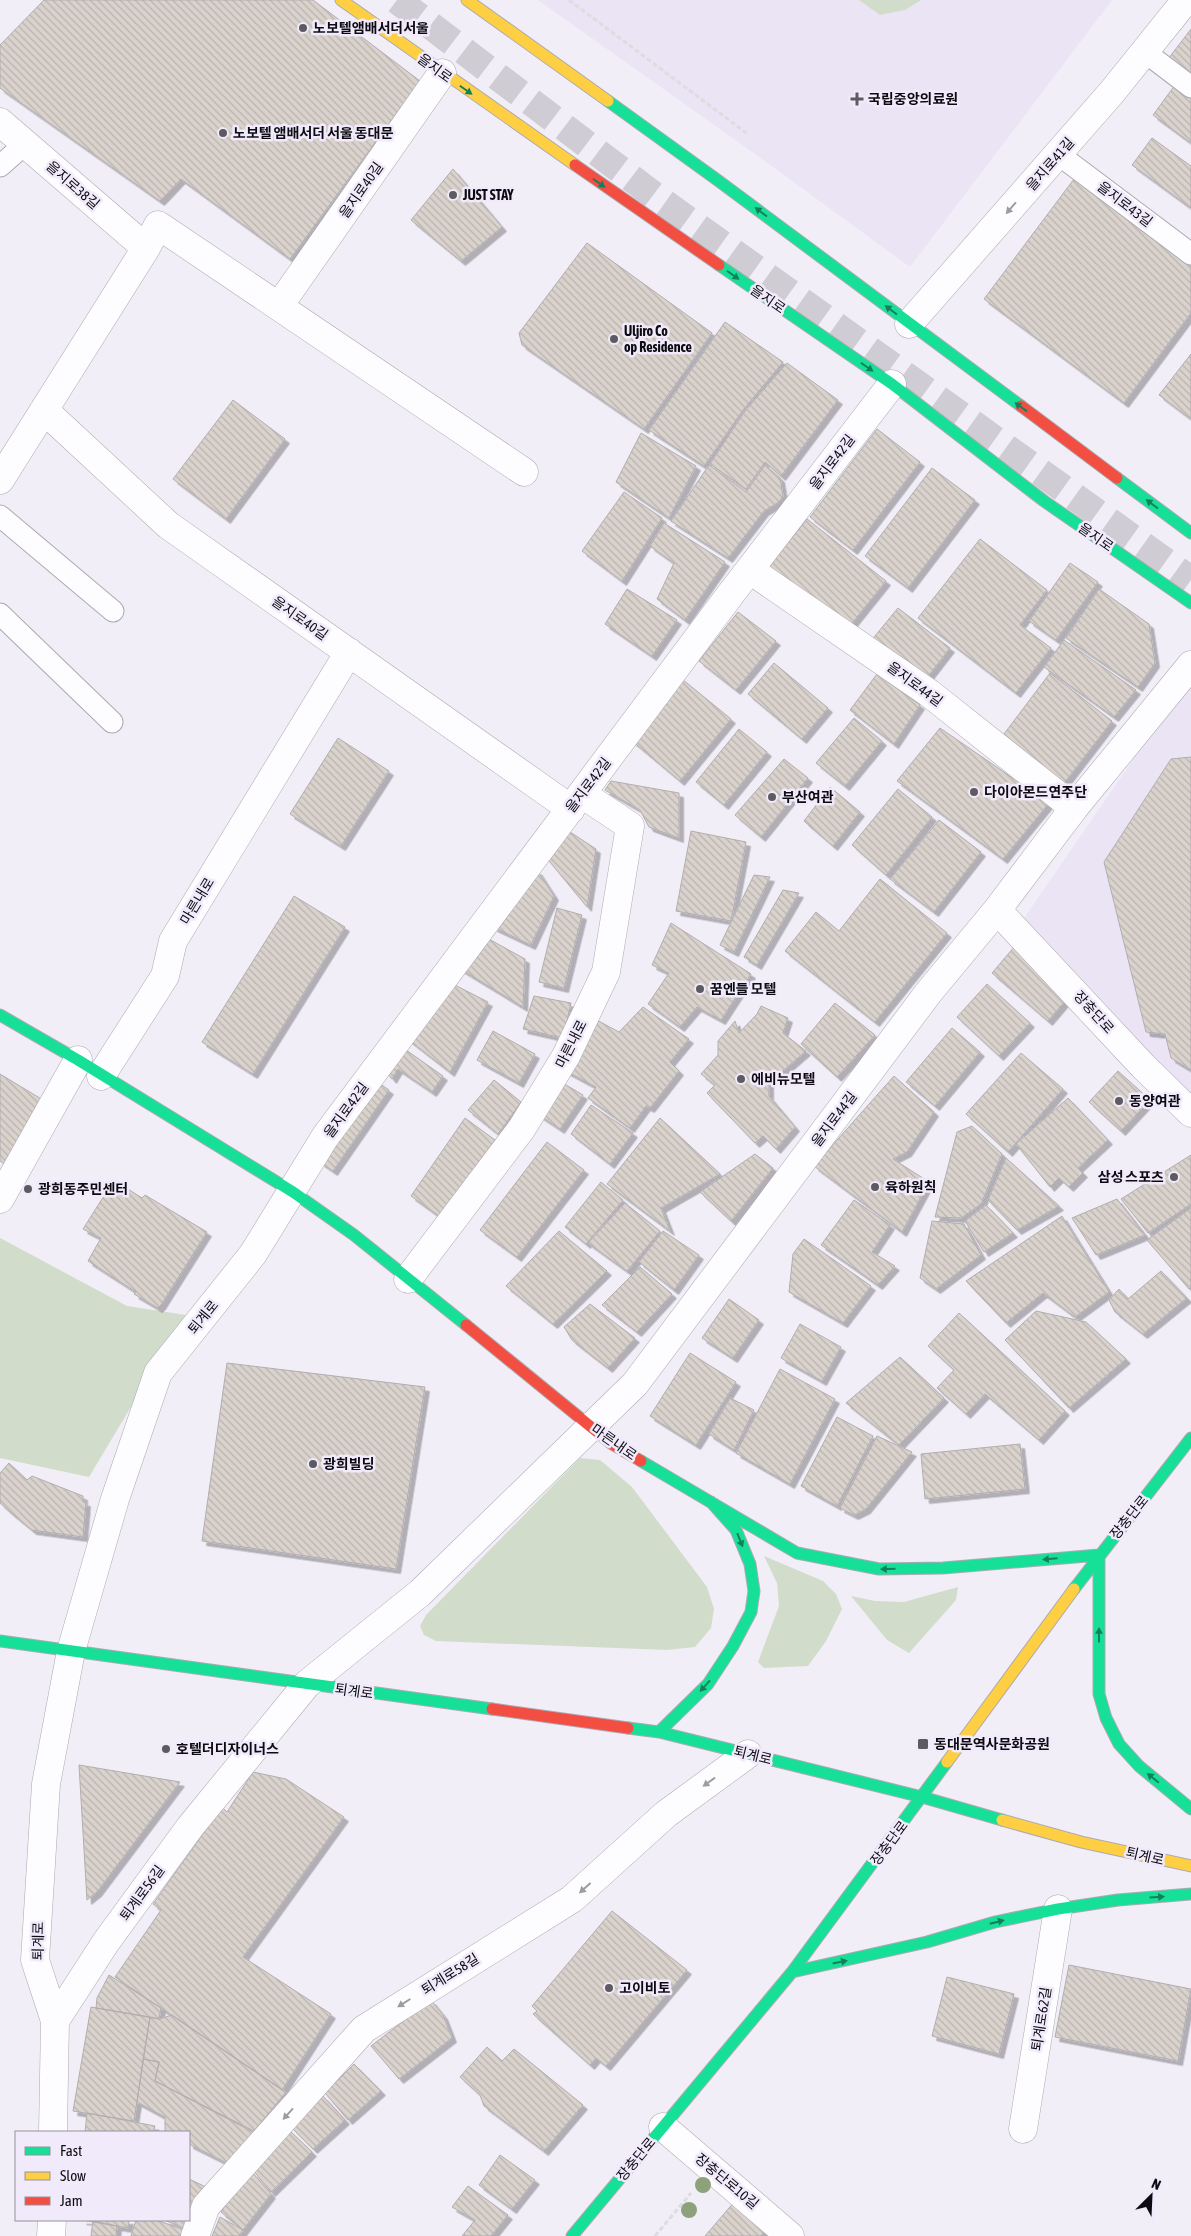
<svg xmlns="http://www.w3.org/2000/svg" width="1191" height="2236" viewBox="0 0 1191 2236" font-family="'Asap Condensed','Noto Sans KR',sans-serif">
<style>
.built{fill:#eae4f5}
.green{fill:#d1ddca}
.building{fill:url(#building-back-hatch);stroke:#b1aeb0;filter:url(#shadow)}
.lines{fill:none;stroke-linecap:round;stroke-linejoin:round}
.street-tunnel{stroke:#cfccd4;stroke-width:28;stroke-dasharray:28 14;stroke-linecap:butt}
.lane-casing{stroke:#acaab1;stroke-width:23}
.street-casing{stroke:#acaab1;stroke-width:29}
.fast-casing{stroke:#acaab1;stroke-width:13}
.slow-casing{stroke:#acaab1;stroke-width:13}
.jam-casing{stroke:#acaab1;stroke-width:13}
.path{stroke:#dddcdf;stroke-width:3;stroke-dasharray:5 2.5;stroke-linecap:butt}
.lane{stroke:#fdfcfe;stroke-width:21}
.street{stroke:#fdfcfe;stroke-width:28}
.fast{stroke:#16e098;stroke-width:11}
.slow{stroke:#ffcf43;stroke-width:11}
.jam{stroke:#f24e42;stroke-width:11}
.tree{fill:#8da17a}
.oneway{fill:#12805b}
.oneway2{fill:#9d9c9f}
.poi-dot{fill:#5d5a62;stroke:#f0eafb;stroke-width:2}
.labels{text-anchor:middle;stroke-width:5;stroke-linejoin:round;paint-order:stroke}
.poi-label{font-size:14px;font-weight:bold;fill:#0d0b11;stroke:#f0eafb;text-anchor:start}
.street-label{font-size:14px;fill:#0d0b11;stroke:#f0eafb}
</style>
<defs>
<pattern id="building-back-hatch" width="6" height="6" patternUnits="userSpaceOnUse" patternTransform="scale(1.25)"><rect width="6" height="6" fill="#dad2cc"/><path d="M-1 5l2 2M0 0l6 6M5-1l2 2" fill="none" stroke="#bab3ae"/></pattern>
<filter id="shadow"><feDropShadow dx="4.5" dy="4.5" stdDeviation="0" flood-color="#0004"/></filter>
</defs>
<rect width="100%" height="100%" fill="#f1eef7"/>
<!-- built -->
<path class="built" d="M538 0H1112L910 267 755 154Z
M1191 675V1110L1018 927Z"/>
<!-- green -->
<path class="green" d="M859 0H921L905 10 880 15Z
M0 1238 127 1306 186 1315 89 1477 0 1458Z
M580 1458 600 1460 632 1487 707 1587 714 1609 711 1628 695 1647 667 1650 436 1641 424 1635 420 1626 426 1615Z
M764 1556 823 1581 836 1594 842 1609 826 1641 808 1666 764 1668 758 1662 779 1606 777 1583Z
M958 1587 956 1600 909 1653 887 1640 851 1596 875 1601 904 1602Z"/>
<!-- building -->
<path class="building" d="M44 0H313L420 81 290 259 181 179 160 201 0 88V45Z
M1191 29V83L1165 63Z
M1175 85 1191 97V143L1153 115Z
M1152 138 1191 166V208L1132 165Z
M453 169 502 227 461 261 411 220Z
M1074 179 1191 266V313L1124 403 984 299Z
M587 243 712 333 644 429 522 345 519 333Z
M725 322 783 362 743 410 704 466 649 430Z
M1191 354V419L1159 395Z
M787 363 838 400 781 476 765 462 746 489 710 464 745 411Z
M233 400 285 439 226 519 173 479Z
M877 429 920 462 853 550 810 517Z
M641 433 696 466 669 518 616 482Z
M709 465 746 492 765 465 780 478 783 496 779 502 764 511 728 558 671 521Z
M932 468 975 500 908 588 865 556Z
M624 492 662 518 622 581 582 551Z
M807 519 886 581 849 627 763 574Z
M664 523 725 562 685 620 657 599 674 563 650 546Z
M980 539 1047 590 1020 625 1051 648 1016 693 918 618Z
M1070 563 1098 582 1056 640 1029 621Z
M627 589 677 620 652 656 605 624Z
M1099 589 1149 624 1155 663 1138 687 1066 638Z
M898 608 950 648 926 679 870 642Z
M738 612 776 641 736 690 699 661Z
M1064 640 1136 690 1114 717 1044 667Z
M774 663 828 708 802 739 748 694Z
M1050 673 1112 721 1062 786 1004 734Z
M877 674 920 705 894 744 850 710Z
M682 679 731 719 680 781 631 740Z
M854 718 882 741 845 786 816 763Z
M940 728 1049 803 1003 859 897 781Z
M739 729 767 752 724 805 696 782Z
M338 738 389 771 341 846 290 814Z
M1191 757V1070L1171 1058 1165 1034 1146 1032 1104 862 1171 759Z
M784 759 808 778 761 837 735 815Z
M611 781 679 793V838L649 827 640 810 605 790Z
M830 787 860 812 833 846 804 821Z
M898 789 932 817 886 875 852 845Z
M939 820 981 852 934 912 890 879Z
M564 828 596 849 587 907 545 856Z
M691 831 746 842 731 921 676 911Z
M537 870 554 896 531 945 493 927Z
M754 875 770 877 734 952 720 945Z
M880 879 947 933 875 1022 785 951 816 912 839 931Z
M783 890 799 893 757 965 744 957Z
M294 896 345 927 253 1074 202 1042Z
M557 908 582 915 564 988 539 982Z
M671 923 751 974 721 1020 697 1007 680 1027 648 1004 669 973 652 965Z
M487 938 525 959 523 1007 459 968Z
M1015 946 1071 994 1048 1021 992 973Z
M451 983 488 1002 450 1072 405 1037Z
M987 984 1030 1023 999 1056 957 1017Z
M534 996 571 1003 563 1038 523 1029Z
M835 1003 875 1035 837 1077 801 1044Z
M761 1006 788 1018 783 1033 806 1051 769 1083V1096L795 1127 776 1149 763 1136 755 1143 707 1093 715 1085 701 1074 718 1055V1041L735 1021 739 1033 757 1014Z
M643 1007 689 1039 670 1062 679 1071 650 1108 646 1106 630 1128 588 1098 596 1087 566 1071 593 1018 619 1032Z
M952 1028 980 1052 935 1106 906 1082Z
M493 1031 535 1054 519 1083 477 1060Z
M399 1045 443 1076 432 1092 398 1069 392 1079 383 1068Z
M1021 1053 1063 1089 1008 1152 966 1114Z
M1118 1071 1150 1100 1121 1131 1089 1102Z
M0 1074 43 1100 4 1164 0 1161Z
M894 1076 934 1112 907 1152 893 1159 929 1182 902 1232 814 1166Z
M494 1080 521 1102 498 1134 468 1110Z
M376 1081 389 1090 333 1171 320 1162Z
M561 1082 583 1095 560 1129 539 1115Z
M1068 1098 1108 1140 1078 1168 1083 1173 1069 1187 1059 1178 1050 1187 1016 1144Z
M591 1105 633 1133 610 1164 571 1134Z
M465 1118 495 1140 439 1216 411 1196Z
M660 1118 720 1174 661 1208 670 1231 607 1184Z
M972 1126 1002 1154 981 1204 961 1218 935 1217 957 1132Z
M547 1142 584 1170 517 1257 480 1230Z
M755 1154 773 1168 731 1221 700 1192Z
M1191 1155V1204L1148 1233 1121 1199Z
M1006 1158 1059 1206 1017 1230 988 1200Z
M114 1180 142 1198 145 1195 207 1232 161 1305 158 1308 134 1294 136 1292 88 1261 101 1238 83 1229Z
M601 1182 623 1200 586 1244 565 1227Z
M1117 1199 1145 1235 1096 1255 1072 1218Z
M854 1200 890 1225 872 1252 895 1266 878 1285 821 1245Z
M625 1203 660 1231 627 1271 588 1243Z
M986 1205 1013 1233 984 1252 965 1221Z
M1191 1208V1288L1189 1289 1147 1240Z
M1062 1216 1109 1292 1075 1317 1043 1293 1006 1323 966 1281Z
M932 1221 964 1224 981 1255 936 1289 920 1278Z
M559 1231 607 1271 553 1324 506 1286Z
M663 1231 699 1255 674 1290 639 1262Z
M804 1239 871 1286 843 1323 789 1292 793 1254Z
M640 1267 672 1294 637 1332 602 1305Z
M1161 1271 1187 1298 1143 1334 1115 1312 1109 1300 1119 1289 1128 1299Z
M729 1299 759 1320 733 1358 702 1338Z
M590 1304 635 1338 608 1368 572 1340 564 1327Z
M1036 1311 1086 1322 1126 1359 1069 1408 1005 1340Z
M959 1313 1065 1411 1039 1440 985 1394 966 1414 937 1388 954 1370 928 1346Z
M800 1324 841 1347 822 1381 781 1358Z
M690 1353 736 1382 696 1445 650 1416Z
M900 1357 944 1398 899 1445 846 1403Z
M227 1363 425 1387 396 1569 202 1541Z
M780 1369 835 1399 790 1484 736 1453Z
M730 1398 754 1410 734 1450 709 1434Z
M837 1417 873 1436 837 1506 801 1486Z
M877 1436 912 1452 866 1509 854 1515 840 1508Z
M1020 1444 1025 1489 925 1499 921 1454Z
M9 1463 27 1480 32 1476 83 1496V1502H86L83 1537 32 1530 10 1512 0 1503V1473Z
M79 1765 180 1782 97 1892 87 1900Z
M253 1772 286 1779 344 1817 243 1957 331 2014 282 2090 115 1977 161 1910 153 1904 222 1807 227 1812Z
M612 1911 687 1970 606 2066 596 2058 590 2065 533 2014 537 2011 532 2006Z
M1069 1965 1191 1989 1178 2061 1055 2037Z
M109 1975 161 2008 159 2019 96 2008 97 1998Z
M947 1977 1014 1994 999 2054 932 2036Z
M431 2000 443 2015 452 2038 399 2079 371 2046Z
M91 2007 150 2017 134 2121 73 2111Z
M172 2015 286 2092 254 2131 155 2081 159 2062 143 2059 150 2017 159 2019Z
M487 2047 502 2061 514 2049 583 2105 544 2151 484 2106 480 2095 460 2077Z
M143 2059 159 2062 155 2081 257 2134 229 2164 189 2144V2132H165V2117L137 2102Z
M354 2064 381 2091 348 2120 325 2093Z
M323 2096 345 2120 313 2149 292 2128Z
M87 2113 155 2126 153 2132H85Z
M289 2130 312 2152 271 2192 253 2170Z
M500 2155 535 2180 512 2209 479 2185Z
M253 2173 271 2194 243 2230 221 2212 228 2201Z
M189 2179 206 2187 184 2228 164 2220H189Z
M468 2186 508 2215 491 2236H462L475 2220 452 2207Z
M735 2201 767 2229 761 2236H705Z
M220 2217 243 2230 239 2236H212Z
M82 2220H129L128 2228Z
M136 2220H156L185 2230 182 2236H131Z
M93 2221 117 2226 116 2236H91Z"/>
<g class="lines">
<!-- street-tunnel -->
<path class="street-tunnel" d="M397 0 660 200 1191 580"/>
<!-- lane casing -->
<g class="lane-casing">
<path id="lane" d="M1145 52 1191 87
M1058 154 1191 254
M0 166 25 144
M0 516 113 611
M0 614 112 722"/>
</g>
<!-- street casing -->
<g class="street-casing">
<path id="street" d="M0 122 146 248
M279 306 442 73
M909 324 1112 92 1186 0
M44 410 168 525 571 809
M0 480 146 248 158 225 524 472
M750 570 929 693 1074 808
M997 910 1143 1066 1191 1113
M101 1076 165 976 173 941 349 652
M0 1199 78 1060
M408 1279 522 1128 566 1056 606 972 630 826 582 794
M55 2021 35 1960 46 1784 71 1651 115 1499 158 1373 253 1254 325 1137 730 595 892 384
M663 2127 790 2236
M1023 2129 1058 1909
M53 2132 55 2021 106 1942 190 1827 307 1684 420 1593 635 1384 929 992 997 910 1074 808 1191 665
M51 2236 52 2220
M195 2236 206 2206 364 2029 572 1899 666 1814 748 1754"/>
</g>
<!-- fast casing -->
<g class="fast-casing">
<path id="fast" d="M608 101 716 179 1021 406
M719 265 892 384 1044 501 1191 603
M1117 478 1191 533
M0 1015 78 1060 293 1192 354 1235 466 1325
M641 1461 797 1553 879 1569 943 1568 1099 1555
M1099 1555V1694L1106 1718 1119 1744 1139 1766 1191 1809
M1074 1589 1191 1438
M0 1641 492 1709
M628 1728 659 1732 922 1797 1002 1820
M659 1732 708 1684 733 1646 751 1612 754 1591 750 1564 736 1530 711 1502
M792 1972 927 1942 995 1922 1058 1909 1118 1900 1191 1894
M572 2236 792 1972 947 1762"/>
</g>
<!-- slow casing -->
<g class="slow-casing">
<path id="slow" d="M341 0 575 165
M467 0 608 101
M947 1762 1074 1589
M1002 1820 1081 1842 1191 1866"/>
</g>
<!-- jam casing -->
<g class="jam-casing">
<path id="jam" d="M575 165 719 265
M1021 406 1117 478
M466 1325 612 1444 641 1461
M492 1709 628 1728"/>
</g>
<!-- path -->
<path class="path" d="M569 0 749 135
M655 2236 691 2193"/>
<!-- lane -->
<use href="#lane" class="lane"/>
<!-- street -->
<use href="#street" class="street"/>
<!-- fast -->
<use href="#fast" class="fast"/>
<!-- slow -->
<use href="#slow" class="slow"/>
<!-- jam -->
<use href="#jam" class="jam"/>
</g>
<!-- trees -->
<g class="tree">
<circle cx="703" cy="2185" r="8"/>
<circle cx="689" cy="2210" r="8"/>
</g>
<!-- one-way arrows -->
<defs><path id="oneway-solid" d="M-6-.8H1V-3.2L6.5 0L1 3.2V.8H-6Z" transform="scale(1.25)"/></defs>
<g class="oneway">
<use href="#oneway-solid" transform="translate(466 90) rotate(35)"/>
<use href="#oneway-solid" transform="translate(599 183) rotate(35)"/>
<use href="#oneway-solid" transform="translate(761 212) rotate(-143)"/>
<use href="#oneway-solid" transform="translate(733 275) rotate(35)"/>
<use href="#oneway-solid" transform="translate(891 310) rotate(-143)"/>
<use href="#oneway-solid" transform="translate(867 367) rotate(35)"/>
<use href="#oneway-solid" transform="translate(1021 407) rotate(-144)"/>
<use href="#oneway-solid" transform="translate(1152 504) rotate(-143)"/>
<use href="#oneway-solid" transform="translate(740 1540) rotate(68)"/>
<use href="#oneway-solid" transform="translate(1050 1559) rotate(175)"/>
<use href="#oneway-solid" transform="translate(888 1569) rotate(179)"/>
<use href="#oneway-solid" transform="translate(1099 1635) rotate(-90)"/>
<use href="#oneway-solid" transform="translate(705 1686) rotate(132)"/>
<use href="#oneway-solid" transform="translate(1153 1778) rotate(-141)"/>
<use href="#oneway-solid" transform="translate(1157 1897) rotate(-4)"/>
<use href="#oneway-solid" transform="translate(997 1922) rotate(-14)"/>
<use href="#oneway-solid" transform="translate(840 1962) rotate(-11)"/>
</g>
<g class="oneway2">
<use href="#oneway-solid" transform="translate(1011 208) rotate(131)"/>
<use href="#oneway-solid" transform="translate(709 1782) rotate(144)"/>
<use href="#oneway-solid" transform="translate(585 1888) rotate(138)"/>
<use href="#oneway-solid" transform="translate(404 2003) rotate(148)"/>
<use href="#oneway-solid" transform="translate(288 2114) rotate(132)"/>
</g>
<!-- markers -->
<g class="poi-dot">
<circle cx="303" cy="28" r="5"/>
<path d="M854.5 91.5h5v5h5v5h-5v5h-5v-5h-5v-5h5z"/>
<circle cx="223" cy="133" r="5"/>
<circle cx="453" cy="195" r="5"/>
<circle cx="614" cy="339" r="5"/>
<circle cx="974" cy="792" r="5"/>
<circle cx="772" cy="797" r="5"/>
<circle cx="700" cy="989" r="5"/>
<circle cx="741" cy="1079" r="5"/>
<circle cx="1119" cy="1101" r="5"/>
<circle cx="1174" cy="1177" r="5"/>
<circle cx="875" cy="1187" r="5"/>
<circle cx="28" cy="1189" r="5"/>
<circle cx="313" cy="1464" r="5"/>
<rect x="917" y="1738" width="12" height="12" rx="2.5"/>
<circle cx="166" cy="1749" r="5"/>
<circle cx="609" cy="1988" r="5"/>
</g>
<g class="labels">
<!-- poi labels -->
<g class="poi-label">
<text x="313" y="33">노보텔앰배서더서울</text>
<text x="868" y="104">국립중앙의료원</text>
<text x="233" y="138">노보텔 앰배서더 서울 동대문</text>
<text x="463" y="200">JUST STAY</text>
<text x="624" y="336">Uljiro Co<tspan x="624" dy="16">op Residence</tspan></text>
<text x="984" y="797">다이아몬드연주단</text>
<text x="782" y="802">부산여관</text>
<text x="710" y="994">꿈엔들 모텔</text>
<text x="751" y="1084">에비뉴모텔</text>
<text x="1129" y="1106">동양여관</text>
<text x="1164" y="1182" text-anchor="end">삼성 스포츠</text>
<text x="885" y="1192">육하원칙</text>
<text x="38" y="1194">광희동주민센터</text>
<text x="323" y="1469">광희빌딩</text>
<text x="934" y="1749">동대문역사문화공원</text>
<text x="176" y="1754">호텔더디자이너스</text>
<text x="619" y="1993">고이비토</text>
</g>
<!-- street labels -->
<g class="street-label">
<text transform="translate(435 68) rotate(36)" y="5">을지로</text>
<text transform="translate(1050 164) rotate(-49)" y="5">을지로41길</text>
<text transform="translate(73 185) rotate(41)" y="5">을지로38길</text>
<text transform="translate(361 190) rotate(-55)" y="5">을지로40길</text>
<text transform="translate(1125 204) rotate(37)" y="5">을지로43길</text>
<text transform="translate(768 299) rotate(35)" y="5">을지로</text>
<text transform="translate(832 462) rotate(-53)" y="5">을지로42길</text>
<text transform="translate(1096 537) rotate(35)" y="5">을지로</text>
<text transform="translate(300 618) rotate(35)" y="5">을지로40길</text>
<text transform="translate(915 684) rotate(36)" y="5">을지로44길</text>
<text transform="translate(588 785) rotate(-53)" y="5">을지로42길</text>
<text transform="translate(197 901) rotate(-59)" y="5">마른내로</text>
<text transform="translate(1094 1012) rotate(48)" y="5">장충단로</text>
<text transform="translate(571 1044) rotate(-63)" y="5">마른내로</text>
<text transform="translate(346 1110) rotate(-54)" y="5">을지로42길</text>
<text transform="translate(834 1119) rotate(-53)" y="5">을지로44길</text>
<text transform="translate(203 1317) rotate(-51)" y="5">퇴계로</text>
<text transform="translate(614 1442) rotate(35)" y="5">마른내로</text>
<text transform="translate(1129 1517) rotate(-51)" y="5">장충단로</text>
<text transform="translate(354 1691) rotate(8)" y="5">퇴계로</text>
<text transform="translate(753 1755) rotate(14)" y="5">퇴계로</text>
<text transform="translate(889 1843) rotate(-53)" y="5">장충단로</text>
<text transform="translate(1145 1856) rotate(13)" y="5">퇴계로</text>
<text transform="translate(142 1893) rotate(-54)" y="5">퇴계로56길</text>
<text transform="translate(38 1941) rotate(-89)" y="5">퇴계로</text>
<text transform="translate(450 1974) rotate(-32)" y="5">퇴계로58길</text>
<text transform="translate(1041 2019) rotate(-81)" y="5">퇴계로62길</text>
<text transform="translate(636 2159) rotate(-50)" y="5">장충단로</text>
<text transform="translate(727 2181) rotate(40)" y="5">장충단로10길</text>
</g>
</g>
<!-- legend -->
<rect x="15" y="2131" width="175" height="90" fill="#f0eafb" stroke="#95919d"/>
<rect x="25" y="2147" width="25" height="8" fill="#16e098" stroke="#95919d"/>
<text x="60" y="2156" font-size="15" fill="#0d0b11">Fast</text>
<rect x="25" y="2172" width="25" height="8" fill="#ffcf43" stroke="#95919d"/>
<text x="60" y="2181" font-size="15" fill="#0d0b11">Slow</text>
<rect x="25" y="2197" width="25" height="8" fill="#f24e42" stroke="#95919d"/>
<text x="60" y="2206" font-size="15" fill="#0d0b11">Jam</text>
<!-- north arrow -->
<g transform="translate(1151 2196) rotate(24)" stroke="#f0eafb" stroke-width="4" paint-order="stroke">
<path d="M0-4L9 19L0 12L-9 19Z" fill="#0d0b11"/>
<text y="-8" font-size="14" font-weight="bold" text-anchor="middle" fill="#0d0b11">N</text>
</g>
</svg>
